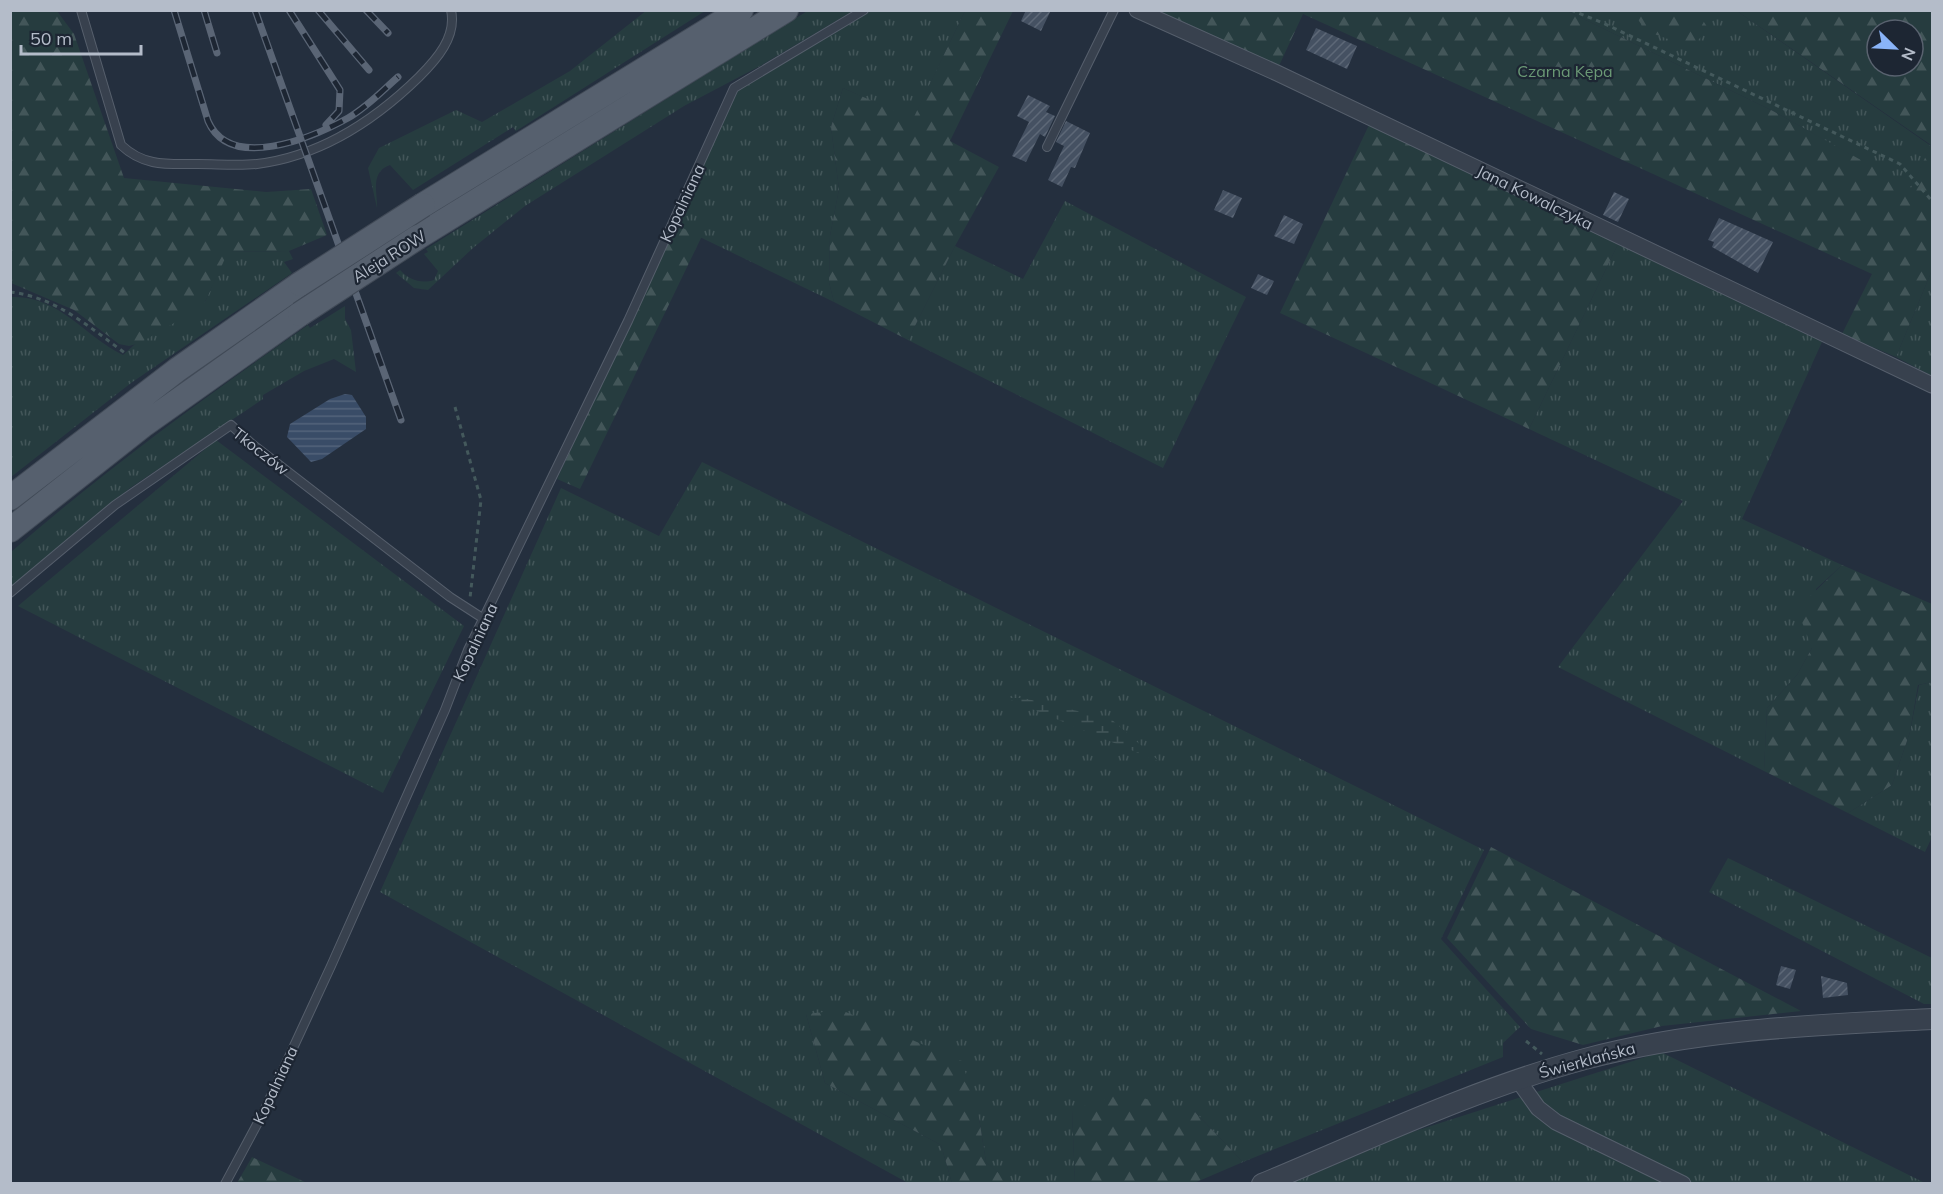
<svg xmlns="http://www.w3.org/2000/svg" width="1943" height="1194" viewBox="0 0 1943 1194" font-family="Mulish,sans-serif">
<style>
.grass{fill:url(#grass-tufts)}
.forest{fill:url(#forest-firs);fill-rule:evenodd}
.wetland{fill:url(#wetland-marsh)}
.water{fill:url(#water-rules)}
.building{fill:url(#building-hatch)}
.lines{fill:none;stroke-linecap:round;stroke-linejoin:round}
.service-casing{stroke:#565f6c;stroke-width:10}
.minor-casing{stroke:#565f6c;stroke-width:17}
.tertiary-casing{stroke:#565f6c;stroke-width:22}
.primary-casing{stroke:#414a57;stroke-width:26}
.path{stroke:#44595c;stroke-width:3;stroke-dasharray:4.5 4.5;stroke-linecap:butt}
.service{stroke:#38414e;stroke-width:8}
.minor{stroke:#38414e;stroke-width:15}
.tertiary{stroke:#38414e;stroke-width:20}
.primary{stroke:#56606e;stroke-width:24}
.rail-casing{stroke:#5a6575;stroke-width:7}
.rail{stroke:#1d2633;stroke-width:4.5;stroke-dasharray:14;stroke-linecap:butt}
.primary-bridge-casing{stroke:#414a57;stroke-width:26;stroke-linecap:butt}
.primary-bridge{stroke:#56606e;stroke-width:24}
.labels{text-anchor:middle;stroke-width:4.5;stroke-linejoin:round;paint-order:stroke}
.park-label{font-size:16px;fill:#6b9a76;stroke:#1d2633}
.street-label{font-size:16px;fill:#b4bcc9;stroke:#1d2633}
</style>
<defs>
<pattern id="grass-tufts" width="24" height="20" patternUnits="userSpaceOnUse" patternTransform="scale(1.5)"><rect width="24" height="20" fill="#263c3f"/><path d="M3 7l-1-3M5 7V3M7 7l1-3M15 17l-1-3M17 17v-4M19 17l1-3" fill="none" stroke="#435659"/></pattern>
<pattern id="forest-firs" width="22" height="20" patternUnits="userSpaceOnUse" patternTransform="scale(1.5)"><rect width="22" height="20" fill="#263c3f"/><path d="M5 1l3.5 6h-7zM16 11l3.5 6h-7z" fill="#435659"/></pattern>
<pattern id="wetland-marsh" width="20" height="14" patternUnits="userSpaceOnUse" patternTransform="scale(1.5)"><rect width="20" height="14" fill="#263c3f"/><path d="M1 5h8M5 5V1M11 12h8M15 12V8" fill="none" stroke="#435659"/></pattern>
<pattern id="water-rules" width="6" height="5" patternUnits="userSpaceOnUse" patternTransform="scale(1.5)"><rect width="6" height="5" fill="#394c67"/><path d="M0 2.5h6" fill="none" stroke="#53647b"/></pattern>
<pattern id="building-hatch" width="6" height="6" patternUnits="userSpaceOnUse" patternTransform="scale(1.5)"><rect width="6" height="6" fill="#455162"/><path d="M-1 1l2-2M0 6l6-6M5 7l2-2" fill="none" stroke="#5d6877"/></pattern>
</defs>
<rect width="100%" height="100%" fill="#242f3e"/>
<!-- grass -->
<path class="grass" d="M647 10 705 11 516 131 513 127 413 190 390 165C369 172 378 195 377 208L368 168 379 148 456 110 482 122 570 71Z
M809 10 853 11 760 66 684 106 525 206 473 248 428 290 414 288 396 273 400 270C409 280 421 284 434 280L438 271 424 254 428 252 426 249Z
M871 11H965L913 120 843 88 831 127 839 189 830 236 829 282 834 302 675 225 738 91Z
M1567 11H1737L1931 146 1911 189 1773 111Z
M1065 201 1246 297 1163 468 908 340 955 246 1023 279Z
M1618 244 1822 342 1742 519 1842 565 1816 589 1812 648 1797 675 1767 708 1764 771 1558 667 1683 501 1529 429Z
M289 251 293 259 284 262 292 273 131 383 11 477V297C59 295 84 336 123 355L134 345 205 302 227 252Z
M1932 270V376L1896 357Z
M345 306V319L351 330 356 372 334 359 304 371 263 395V399L130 488 11 588V552C105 470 205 397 308 325L310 328Z
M216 440 464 626 383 793 18 606Z
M702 462 1484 850 1441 939 1520 1027 1503 1043V1057L1243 1162 1194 1111 1072 1110 1075 1183 1010 1184 986 1162 979 1118 806 1014 825 1083 941 1145 952 1183H908L380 892 561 488 659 536Z
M1932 682V837L1925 852 1848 813 1892 785 1910 732 1919 685Z
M1728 858 1932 958V1004H1924L1709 892Z
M1661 1052 1925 1183 1290 1184 1409 1133Z"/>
<!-- forest -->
<path class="forest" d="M10 11H57L74 34 124 178 266 192 311 189 327 235 289 251 228 252 205 302 198 309 140 343 129 346 119 344 74 310 11 283Z
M965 11H1013L950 141 999 167 955 246 908 340 834 302 829 282 830 236 839 189 831 127 843 88 913 119Z
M1156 11H1567L1773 111 1911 188 1931 145 1737 11H1932V270L1896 357 1842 334 1872 274 1824 252 1303 14 1278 68ZM1877 30H1913V66H1877Z
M1632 11H1697L1709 30 1690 47 1646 31Z
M1369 125 1618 244 1529 429 1280 313Z
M675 225 702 236 580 489 557 479Z
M1842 565 1932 604V682L1918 685 1910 732 1892 785 1848 813 1764 771 1767 708 1797 675 1812 648 1797 609Z
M1491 847 1801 1011 1662 1026 1583 1045 1531 1029 1447 938Z
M841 1010 962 1061 979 1118 986 1162 1010 1183H952L941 1145 825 1083 806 1014Z
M1123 1093 1194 1111 1243 1162 1194 1183H1075L1072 1110Z
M252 1157 307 1183H237Z"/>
<!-- wetland -->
<path class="wetland" d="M1006 698H1023L1111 719 1160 762Z"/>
<!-- water -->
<path class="water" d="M345 394 352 395 366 417V429L322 459 311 462 287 437 290 424 330 399Z"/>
<!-- building -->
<path class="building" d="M1026 10H1051L1041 31 1021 21Z
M1316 28 1357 46 1347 69 1306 50Z
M1028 95 1050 106 1046 112 1055 116 1045 137 1040 134 1026 162 1012 156 1029 122 1017 116Z
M1066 121 1090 133 1075 168 1071 167 1062 187 1048 180 1064 146 1056 142Z
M1223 190 1242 198 1233 218 1214 210Z
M1614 192 1629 199 1618 222 1603 215Z
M1284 215 1303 224 1294 244 1274 236Z
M1719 218 1773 242 1758 273 1712 247 1714 242 1708 240Z
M1258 274 1274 281 1267 295 1251 288Z
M1781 966 1796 970 1790 989 1776 985Z
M1821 976 1847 983 1848 995 1823 998Z"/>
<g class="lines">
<!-- service casing -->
<g class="service-casing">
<path id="service" d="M81 10 121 145C144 167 168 164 198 164 217 164 238 166 257 164 321 156 374 121 419 77 436 60 457 37 451 10
M1047 147 1114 10
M10 593 115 505 231 425 252 444 450 597 484 619
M225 1184 262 1115 331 966 445 710 468 650 628 321 734 88 864 10"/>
</g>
<!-- minor casing -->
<g class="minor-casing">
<path id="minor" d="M1137 10 1277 73 1932 385
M1518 1080 1538 1108 1556 1122 1683 1184"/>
</g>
<!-- tertiary casing -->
<g class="tertiary-casing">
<path id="tertiary" d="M1262 1184C1368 1140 1474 1089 1585 1059 1698 1029 1816 1025 1932 1019"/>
</g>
<!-- primary casing -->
<g class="primary-casing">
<path id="primary" d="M423 205 741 10
M418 237 786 10
M10 498 177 370 300 284
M10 530 142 426 300 314"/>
</g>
<!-- path -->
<path class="path" d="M1571 10 1603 23 1900 164 1932 201
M10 292C56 297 89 327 125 353
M455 407 481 500 470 598
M1526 1041 1542 1054"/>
<!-- service -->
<use href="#service" class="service"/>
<!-- minor -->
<use href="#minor" class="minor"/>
<!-- tertiary -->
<use href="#tertiary" class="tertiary"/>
<!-- primary -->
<use href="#primary" class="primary"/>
<!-- rail casing -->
<g class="rail-casing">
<path id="rail" d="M174 10 208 121C230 172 312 138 348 118 367 107 382 91 398 77
M204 10 217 53
M255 10 401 420
M289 10 340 90 339 111 326 125
M318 10 369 70
M366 10 388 33"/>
</g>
<!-- rail -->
<use href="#rail" class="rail"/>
<!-- primary-bridge casing -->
<g class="primary-bridge-casing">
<path id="primary-bridge" d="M300 284 423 205
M300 314 418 237"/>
</g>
<!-- primary-bridge -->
<use href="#primary-bridge" class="primary-bridge"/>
</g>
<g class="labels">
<!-- park labels -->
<g class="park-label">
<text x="1565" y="77">Czarna Kępa</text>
</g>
<!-- street labels -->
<g class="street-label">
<text transform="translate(1535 197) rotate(26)" y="6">Jana Kowalczyka</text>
<text transform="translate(682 203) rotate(-65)" y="6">Kopalniana</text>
<text transform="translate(389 256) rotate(-32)" y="6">Aleja ROW</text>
<text transform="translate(261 451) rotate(38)" y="6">Tkoczów</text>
<text transform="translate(475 642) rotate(-65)" y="6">Kopalniana</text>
<text transform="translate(1587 1060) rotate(-15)" y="6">Świerklańska</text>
<text transform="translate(275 1085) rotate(-65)" y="6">Kopalniana</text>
</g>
</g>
<!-- border -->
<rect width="1943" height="1194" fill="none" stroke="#b4bcc9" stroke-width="24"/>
<!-- north arrow -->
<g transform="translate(1895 48) rotate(114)"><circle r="28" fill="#1d2633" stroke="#59626f" stroke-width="1.5"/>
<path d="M0-4.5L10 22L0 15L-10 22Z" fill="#8ab4f8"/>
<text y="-9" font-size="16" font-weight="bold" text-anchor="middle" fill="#b4bcc9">N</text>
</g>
<!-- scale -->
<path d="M21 45v9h120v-9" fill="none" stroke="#b4bcc9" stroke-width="3"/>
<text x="30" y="45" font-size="18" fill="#b4bcc9" stroke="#1d2633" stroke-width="4.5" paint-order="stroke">50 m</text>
</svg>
